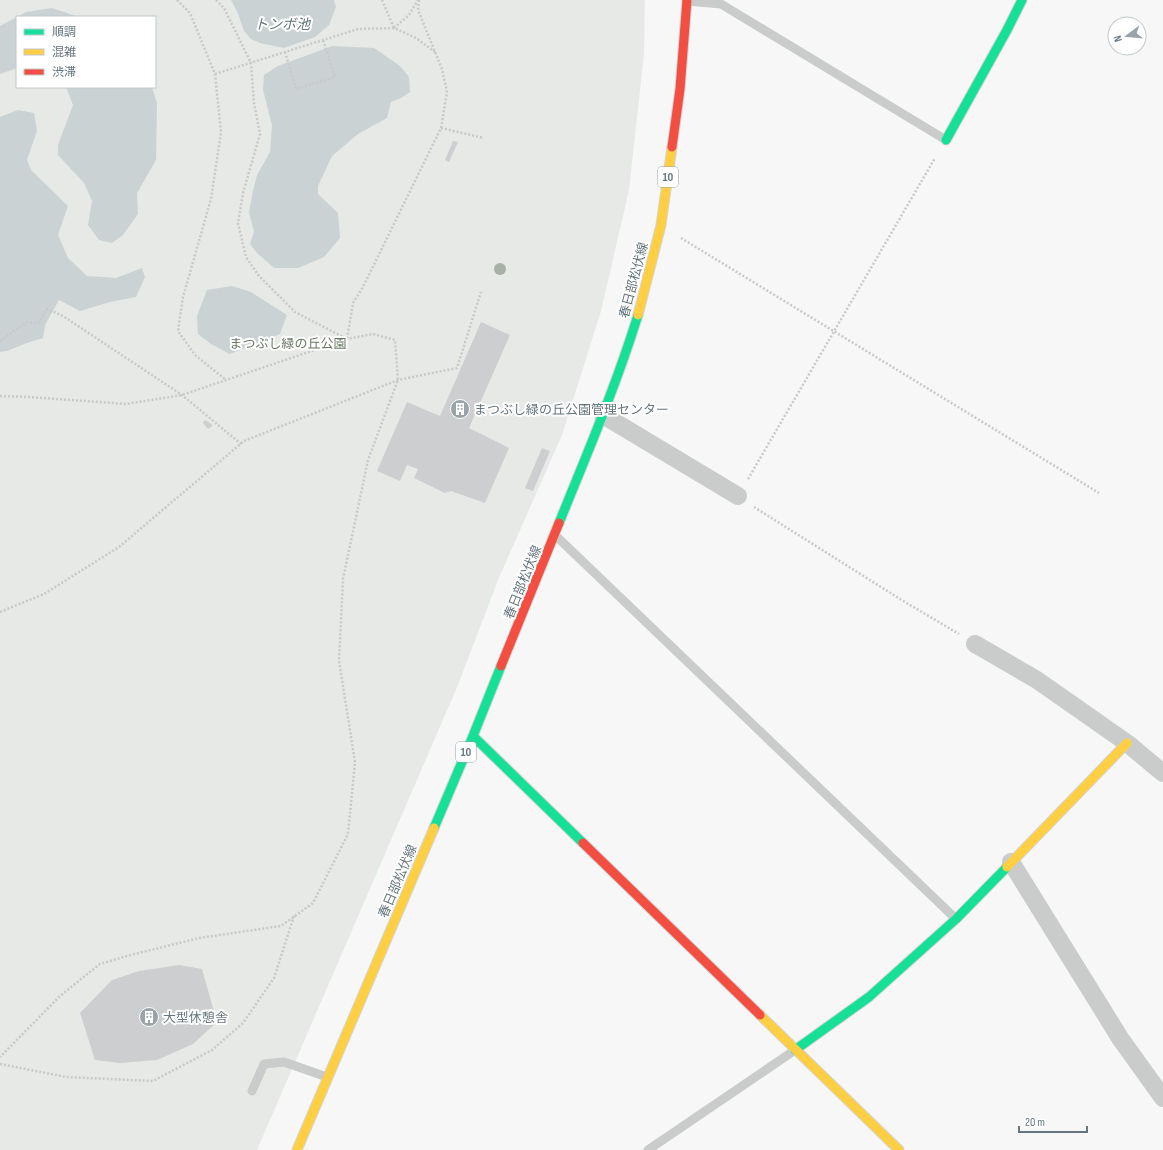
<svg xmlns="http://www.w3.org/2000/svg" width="1163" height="1150" viewBox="0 0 1163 1150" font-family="'Sofia Sans Condensed','Noto Sans JP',sans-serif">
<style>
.green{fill:#e6e9e5;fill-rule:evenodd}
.water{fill:#cad2d4}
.building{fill:#cdcecf}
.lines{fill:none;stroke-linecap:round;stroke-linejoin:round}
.fast-casing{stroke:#d3d4d5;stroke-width:11}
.slow-casing{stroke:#d3d4d5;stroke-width:11}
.jam-casing{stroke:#d3d4d5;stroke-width:11}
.path{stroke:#c8c9ca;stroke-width:2.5;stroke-dasharray:2 2;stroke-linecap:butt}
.lane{stroke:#cacccc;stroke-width:9}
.street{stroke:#cacccc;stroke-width:18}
.fast{stroke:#16e098;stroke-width:9}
.slow{stroke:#ffcf43;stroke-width:9}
.jam{stroke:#f24e42;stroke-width:9}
.tree{fill:#a9b1a7}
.labels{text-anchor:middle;stroke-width:4;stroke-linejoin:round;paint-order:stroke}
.shield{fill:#fff;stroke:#949fa5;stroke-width:1}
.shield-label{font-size:12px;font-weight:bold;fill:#66767e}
.street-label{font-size:13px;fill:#66767e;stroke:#fff}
.park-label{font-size:13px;fill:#697765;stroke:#fff}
.poi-label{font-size:13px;fill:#66767e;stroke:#fff;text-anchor:start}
.water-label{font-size:14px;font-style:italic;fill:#617578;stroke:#fff}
</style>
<rect width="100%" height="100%" fill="#f7f7f7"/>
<!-- green -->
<path class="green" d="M0 0H645L644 54 629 190 601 311 562 435 498 580 458 685 257 1150H0ZM17 17H155V87H17Z"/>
<!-- water -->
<path class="water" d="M231 0H334L336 7 329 25 315 37 284 48 260 43 251 39 244 31 237 11Z
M52 8 79 17H17L26 12Z
M17 17V68L0 74V26Z
M332 46 374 48 400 66 409 77 410 92 401 98 391 102 387 118 358 134 332 156 318 186V194L338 213 340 238 324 257 298 268H274L257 253 250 244 254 232 249 212 253 191 257 175 270 152 272 125 263 90 264 75 278 66Z
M66 87H152L157 103 156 160 137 193 138 214 123 235 112 243 99 240 88 225 92 201 84 183 58 155V145L73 105Z
M18 110 34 113 37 131 27 160 31 170 68 206 58 235 68 258 87 276 116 278 142 268 145 277 136 297 110 302 80 311 59 300 45 325 43 338 27 343 7 351 0 352V117Z
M232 286 251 292 287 315 280 334 230 354 211 344 198 334 197 316 207 290Z"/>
<!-- building -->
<path class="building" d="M453 141 458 142 449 162 445 160Z
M481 322 510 335 469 428 509 448 485 503 451 491 445 493 414 478 418 469 407 465 400 481 377 471 407 402 440 416Z
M205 420 213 425 208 429 203 423Z
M542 448 550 451 533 491 525 488Z
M179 965 202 969 217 1022 193 1044 157 1060 120 1063 95 1060 80 1013 112 980 139 971Z"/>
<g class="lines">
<!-- fast casing -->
<g class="fast-casing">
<path id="fast" d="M946 140 1007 30 1022 0
M559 523C587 454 616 386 638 315
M473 736 583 843
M434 828 473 736 501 666
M795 1050 869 997 956 919 1007 867"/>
</g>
<!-- slow casing -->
<g class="slow-casing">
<path id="slow" d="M638 315 661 225 672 147
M1007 867 1127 743
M760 1015 899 1150
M297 1150 434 828"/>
</g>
<!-- jam casing -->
<g class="jam-casing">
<path id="jam" d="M672 147 680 89 687 0
M501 666 559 523
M583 843 760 1015"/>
</g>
<!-- path -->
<path class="path" d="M177 0 190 13 215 74 221 132 211 199 183 297 178 331 195 355 226 380
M216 0 224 8 251 63 254 103 260 134 243 193 238 223 246 257 259 276 295 312 347 339 353 303 363 287 441 128 447 92 442 69 418 10 419 0
M382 0 394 28
M394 28 409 15 418 0
M285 52 296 89 335 77 323 40
M215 74 358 29 394 28 416 38 435 52
M441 128 484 138
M681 238 1099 493
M0 341 27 322 38 323 47 309 63 316 182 395 241 444
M0 396 29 397 126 404 182 395 347 339 373 334 395 340 398 380 368 460 343 579 339 661 355 762 348 834 313 903 281 926 199 938 127 956 100 964 60 996 0 1057
M748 479 935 158
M754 507 900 599 959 634
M0 612 44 594 119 547 244 441 398 380 457 368 481 292
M0 1064 66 1077 153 1081 212 1050 243 1023 274 978 294 916"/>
<!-- lane -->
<path class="lane" d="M687 1 721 4 946 140
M555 535 956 919
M252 1091 264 1064 284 1062 327 1077
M648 1150 795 1050"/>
<!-- street -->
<path class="street" d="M603 415 738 496
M975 644 1037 680 1127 743 1163 773
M1011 862 1120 1038 1163 1098"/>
<!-- fast -->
<use href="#fast" class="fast"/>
<!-- slow -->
<use href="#slow" class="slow"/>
<!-- jam -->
<use href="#jam" class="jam"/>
</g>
<!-- trees -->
<circle class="tree" cx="500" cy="269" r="6"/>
<!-- icons -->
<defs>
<g id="building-disc" transform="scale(1)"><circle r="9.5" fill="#99a3a8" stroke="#fff"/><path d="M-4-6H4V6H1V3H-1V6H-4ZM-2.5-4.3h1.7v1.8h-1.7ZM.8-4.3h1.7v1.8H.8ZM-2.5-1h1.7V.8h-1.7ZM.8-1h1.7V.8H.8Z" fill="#fff"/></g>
</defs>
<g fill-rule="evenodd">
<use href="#building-disc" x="460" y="409"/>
<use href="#building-disc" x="149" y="1017"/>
</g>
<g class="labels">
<!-- shield labels -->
<g class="shield">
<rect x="658" y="167" width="20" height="20" rx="3"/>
<rect x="456" y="742" width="20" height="20" rx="3"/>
</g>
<g class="shield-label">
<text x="668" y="181">10</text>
<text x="466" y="756">10</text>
</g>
<!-- street labels -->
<g class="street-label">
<text transform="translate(633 280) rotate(-75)" y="5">春日部松伏線</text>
<text transform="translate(522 582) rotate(-68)" y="5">春日部松伏線</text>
<text transform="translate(397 881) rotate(-67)" y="5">春日部松伏線</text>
</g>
<!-- park labels -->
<g class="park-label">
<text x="288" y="348">まつぶし緑の丘公園</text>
</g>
<!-- poi labels -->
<g class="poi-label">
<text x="474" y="414">まつぶし緑の丘公園管理センター</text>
<text x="163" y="1022">大型休憩舎</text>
</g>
<!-- water labels -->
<g class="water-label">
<text x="282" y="29">トンボ池</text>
</g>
</g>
<!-- legend -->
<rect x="16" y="16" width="140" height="72" fill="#ffffff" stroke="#c2c8cb"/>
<rect x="24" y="29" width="20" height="6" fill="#16e098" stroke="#c2c8cb"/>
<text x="52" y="36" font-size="12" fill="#66767e">順調</text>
<rect x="24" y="49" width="20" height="6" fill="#ffcf43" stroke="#c2c8cb"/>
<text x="52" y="56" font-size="12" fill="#66767e">混雑</text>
<rect x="24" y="69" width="20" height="6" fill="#f24e42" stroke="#c2c8cb"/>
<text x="52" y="76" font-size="12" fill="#66767e">渋滞</text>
<!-- north arrow -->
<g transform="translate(1127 36) rotate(254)"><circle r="19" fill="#ffffff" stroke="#c2c8cb"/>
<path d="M0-3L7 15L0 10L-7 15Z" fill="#99a3a8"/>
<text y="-6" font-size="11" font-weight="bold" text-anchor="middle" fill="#66767e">N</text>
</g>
<!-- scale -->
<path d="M1019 1126v6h68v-6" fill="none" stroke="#66767e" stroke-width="2"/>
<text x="1025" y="1126" font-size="12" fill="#66767e" stroke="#ffffff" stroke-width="3" paint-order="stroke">20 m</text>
</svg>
